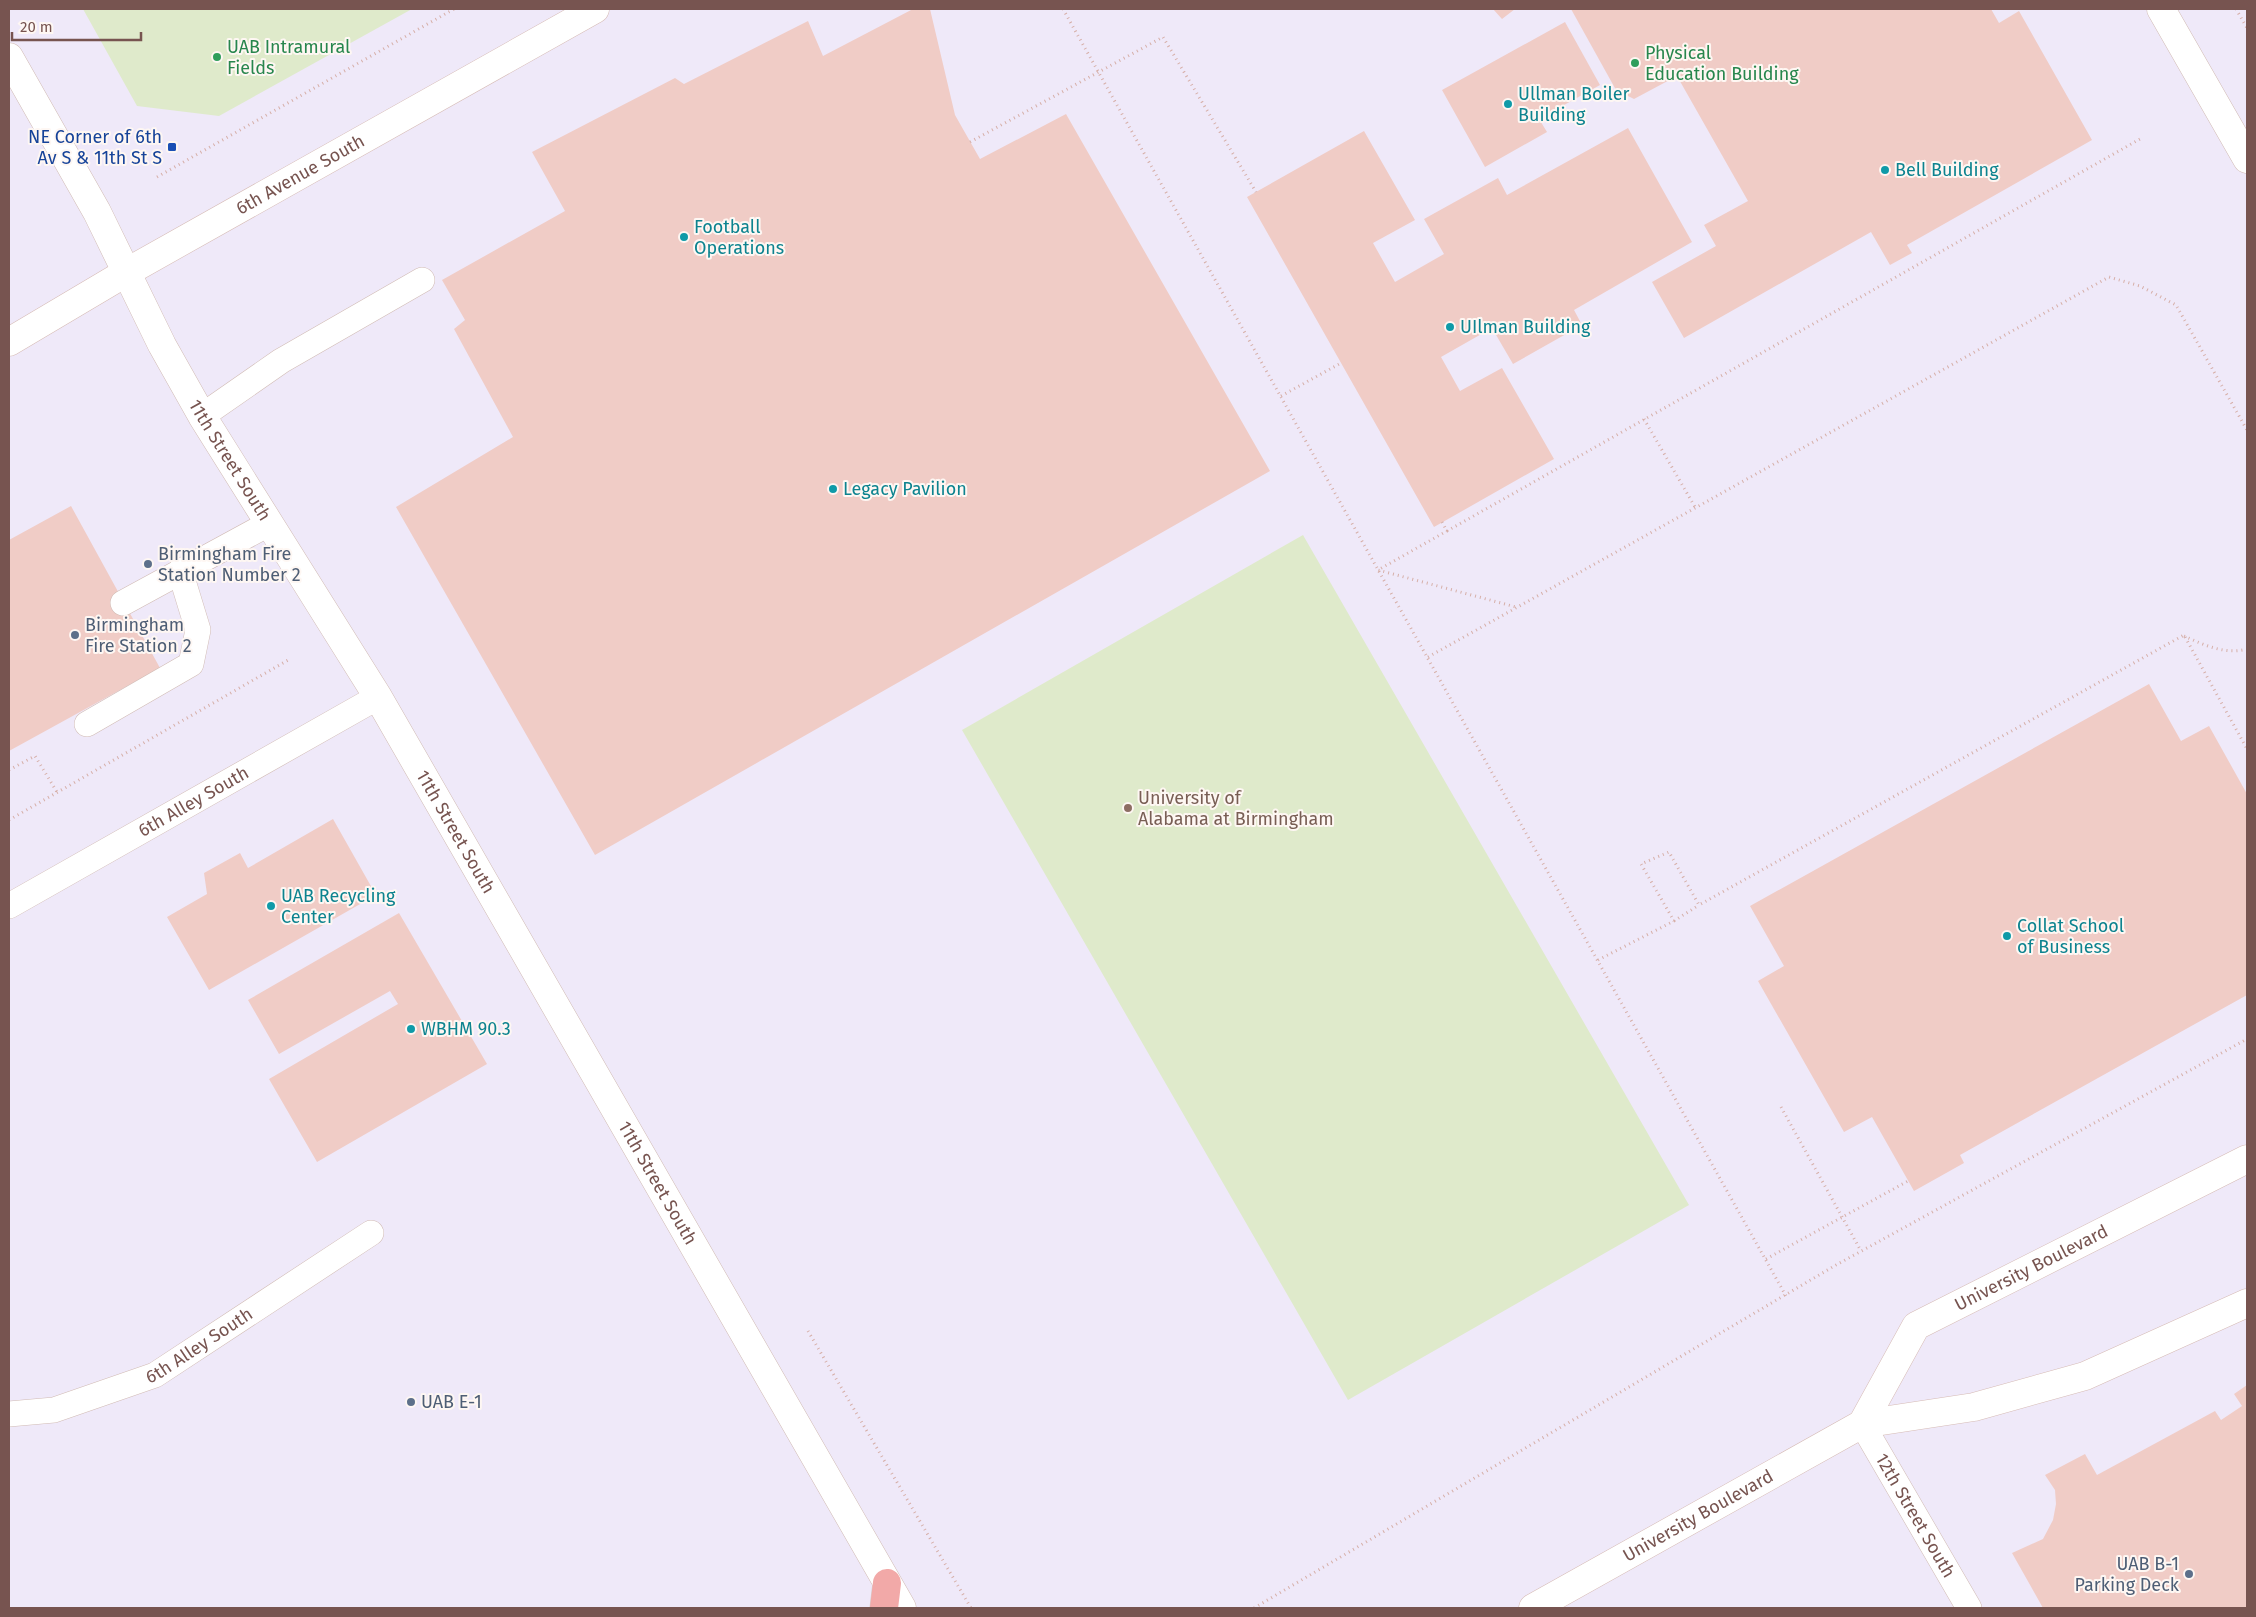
<svg xmlns="http://www.w3.org/2000/svg" width="2256" height="1617" viewBox="0 0 2256 1617" font-family="'Fira Sans',sans-serif">
<style>
.education{fill:#efe9f9}
.pitch{fill:#dfeacb}
.building{fill:#f0ccc6}
.lines{fill:none;stroke-linecap:round;stroke-linejoin:round}
.service-casing{stroke:#d1bbb4;stroke-width:26}
.minor-casing{stroke:#d1bbb4;stroke-width:29}
.tertiary-casing{stroke:#d1bbb4;stroke-width:29}
.secondary-casing{stroke:#d6bbb5;stroke-width:29}
.motorway-casing{stroke:#d9cfce;stroke-width:29}
.path{stroke:#d6afa8;stroke-width:3;stroke-dasharray:1 4;stroke-linecap:butt}
.service{stroke:#fff;stroke-width:25}
.minor{stroke:#fff;stroke-width:28}
.tertiary{stroke:#fff;stroke-width:28}
.secondary{stroke:#fff;stroke-width:28}
.motorway{stroke:#f2a9a8;stroke-width:28}
.leisure-dot{fill:#2e9e5b;stroke:#fef7f3;stroke-width:2}
.culture-dot{fill:#0f9aa8;stroke:#fef7f3;stroke-width:2}
.transit-dot{fill:#1a4fb4;stroke:#fef7f3;stroke-width:2}
.service-dot{fill:#5c6f8a;stroke:#fef7f3;stroke-width:2}
.education-dot{fill:#8d6e63;stroke:#fef7f3;stroke-width:2}
.labels{text-anchor:middle;stroke-width:4;stroke-linejoin:round;paint-order:stroke}
.leisure-label{font-size:18px;fill:#27864d;stroke:#fef7f3;text-anchor:start}
.culture-label{font-size:18px;fill:#0d838f;stroke:#fef7f3;text-anchor:start}
.transit-label{font-size:18px;fill:#164399;stroke:#fef7f3;text-anchor:end}
.street-label{font-size:18px;fill:#775450;stroke:#fef7f3}
.service-label{font-size:18px;fill:#4e5e75;stroke:#fef7f3;text-anchor:start}
.education-label{font-size:18px;fill:#785e54;stroke:#fef7f3;text-anchor:start}
</style>
<rect width="100%" height="100%" fill="#fcf2ed"/>
<!-- education -->
<path class="education" d="M9 9H2247V1608H9Z"/>
<!-- pitch -->
<path class="pitch" d="M83 9H412L219 116 137 106Z
M1303 535 1689 1205 1348 1400 962 730Z"/>
<!-- building -->
<path class="building" d="M913 9H930L955 115 980 159 1066 114 1270 471 595 855 396 507 513 437 454 329 465 320 442 280 565 211 532 152 675 78 684 84 808 21 823 56Z
M1493 9H1515L1502 19Z
M1571 9H1991L1999 23 2019 11 2092 140 1907 245 1912 253 1890 265 1871 232 1684 338 1652 282 1716 246 1704 225 1748 201 1677 76 1634 99 1616 90Z
M1565 22 1600 85 1539 119 1547 132 1485 167 1442 90Z
M1628 128 1692 242 1574 310 1582 325 1513 364 1492 328 1441 357 1460 391 1502 368 1554 459 1434 527 1247 197 1364 131 1415 220 1373 243 1395 282 1444 254 1424 219 1498 178 1507 195Z
M71 506 160 668 9 751V540Z
M2149 684 2181 741 2209 726 2247 794V995L1960 1155 1964 1163 1914 1191 1872 1117 1844 1132 1758 981 1784 966 1750 906Z
M333 819 376 895 209 990 167 917 207 894 204 873 240 853 248 868Z
M399 913 487 1064 317 1162 269 1079 398 1004 390 991 279 1054 248 1000Z
M2247 1385V1608H2043L2012 1553 2043 1539 2053 1520 2056 1504 2055 1490 2045 1475 2085 1454 2097 1475 2215 1411 2221 1420 2242 1406 2234 1394Z"/>
<g class="lines">
<!-- service casing -->
<g class="service-casing">
<g id="service">
<path d="M202 416 281 361 422 280"/>
<path d="M123 603 270 523"/>
<path d="M87 724 191 664 198 630 180 571"/>
<path id="s1" d="M9 906 378 697"/>
<path id="s2" d="M9 1414 54 1410 155 1375 371 1233"/>
<path id="s3" d="M1862 1424 1969 1608"/>
</g>
</g>
<!-- minor casing -->
<g class="minor-casing">
<g id="minor">
<path id="s4" d="M9 57 97 212 162 345 202 416 378 697 902 1608"/>
</g>
</g>
<!-- tertiary casing -->
<g class="tertiary-casing">
<path id="tertiary" d="M2161 9 2247 159"/>
</g>
<!-- secondary casing -->
<g class="secondary-casing">
<g id="secondary">
<path id="s5" d="M9 342 127 272 595 9"/>
<path id="s6" d="M1862 1424 1916 1326 2247 1159"/>
<path id="s7" d="M1533 1608 1862 1424 1974 1407 2085 1376 2247 1303"/>
</g>
</g>
<!-- motorway casing -->
<g class="motorway-casing">
<path id="motorway" d="M884 1608 887 1583"/>
</g>
<!-- path -->
<path class="path" d="M1063 9 1786 1296
M2236 9 2247 28
M970 142 1163 37 1256 192
M157 177 454 9
M1281 396 1341 363
M1644 419 1695 507
M1442 522 1447 531 1378 570 1516 607
M1447 531 2140 139
M2184 636C2204 645 2225 655 2247 649
M1428 657 2109 277 2140 286 2176 305 2247 430
M9 770 35 756 57 792
M9 820 290 659
M1674 921 1699 905
M1598 960 1674 921 1641 864 1669 852 1699 905 2184 635 2247 749
M1781 1107 1861 1251
M1766 1259 1908 1181
M808 1331 971 1608
M1254 1608 1836 1265 2247 1039"/>
<!-- service -->
<use href="#service" class="service"/>
<!-- minor -->
<use href="#minor" class="minor"/>
<!-- tertiary -->
<use href="#tertiary" class="tertiary"/>
<!-- secondary -->
<use href="#secondary" class="secondary"/>
<!-- motorway -->
<use href="#motorway" class="motorway"/>
</g>
<!-- markers -->
<g class="leisure-dot">
<circle cx="217" cy="57" r="5"/>
<circle cx="1635" cy="63" r="5"/>
</g>
<g class="culture-dot">
<circle cx="1508" cy="104" r="5"/>
<circle cx="1885" cy="170" r="5"/>
<circle cx="684" cy="237" r="5"/>
<circle cx="1450" cy="327" r="5"/>
<circle cx="833" cy="489" r="5"/>
<circle cx="271" cy="906" r="5"/>
<circle cx="2007" cy="936" r="5"/>
<circle cx="411" cy="1029" r="5"/>
</g>
<rect class="transit-dot" x="167" y="142" width="10" height="10" rx="2.5"/>
<g class="service-dot">
<circle cx="148" cy="564" r="5"/>
<circle cx="75" cy="635" r="5"/>
<circle cx="411" cy="1402" r="5"/>
<circle cx="2189" cy="1574" r="5"/>
</g>
<circle class="education-dot" cx="1128" cy="808" r="5"/>
<g class="labels">
<!-- leisure labels -->
<g class="leisure-label">
<text x="227" y="53">UAB Intramural<tspan x="227" dy="21">Fields</tspan></text>
<text x="1645" y="59">Physical<tspan x="1645" dy="21">Education Building</tspan></text>
</g>
<!-- culture labels -->
<g class="culture-label">
<text x="1518" y="100">Ullman Boiler<tspan x="1518" dy="21">Building</tspan></text>
<text x="1895" y="176">Bell Building</text>
<text x="694" y="233">Football<tspan x="694" dy="21">Operations</tspan></text>
<text x="1460" y="333">UIlman Building</text>
<text x="843" y="495">Legacy Pavilion</text>
<text x="281" y="902">UAB Recycling<tspan x="281" dy="21">Center</tspan></text>
<text x="2017" y="932">Collat School<tspan x="2017" dy="21">of Business</tspan></text>
<text x="421" y="1035">WBHM 90.3</text>
</g>
<!-- transit labels -->
<g class="transit-label">
<text x="162" y="143">NE Corner of 6th<tspan x="162" dy="21">Av S &amp; 11th St S</tspan></text>
</g>
<!-- street labels -->
<g class="street-label">
<text dy="6" stroke="none"><textPath href="#s5" startOffset="336">6th Avenue South</textPath></text>
<text dy="6" stroke="none"><textPath href="#s4" startOffset="460">11th Street South</textPath></text>
<text dy="6" stroke="none"><textPath href="#s1" startOffset="212">6th Alley South</textPath></text>
<text dy="6" stroke="none"><textPath href="#s4" startOffset="895">11th Street South</textPath></text>
<text dy="6" stroke="none"><textPath href="#s4" startOffset="1300">11th Street South</textPath></text>
<text dy="6" stroke="none"><textPath href="#s6" startOffset="241">University Boulevard</textPath></text>
<text dy="6" stroke="none"><textPath href="#s2" startOffset="205">6th Alley South</textPath></text>
<text dy="6" stroke="none"><textPath href="#s7" startOffset="189">University Boulevard</textPath></text>
<text dy="6" stroke="none"><textPath href="#s3" startOffset="106">12th Street South</textPath></text>
</g>
<!-- service labels -->
<g class="service-label">
<text x="158" y="560">Birmingham Fire<tspan x="158" dy="21">Station Number 2</tspan></text>
<text x="85" y="631">Birmingham<tspan x="85" dy="21">Fire Station 2</tspan></text>
<text x="421" y="1408">UAB E-1</text>
<text x="2179" y="1570" text-anchor="end">UAB B-1<tspan x="2179" dy="21">Parking Deck</tspan></text>
</g>
<!-- education labels -->
<g class="education-label">
<text x="1138" y="804">University of<tspan x="1138" dy="21">Alabama at Birmingham</tspan></text>
</g>
</g>
<!-- border -->
<rect width="2256" height="1617" fill="none" stroke="#775450" stroke-width="20"/>
<!-- scale -->
<path d="M12 32v8h129v-8" fill="none" stroke="#775450" stroke-width="2.5"/>
<text x="20" y="32" font-size="15" fill="#775450" stroke="#fef7f3" stroke-width="4" paint-order="stroke">20 m</text>
</svg>
